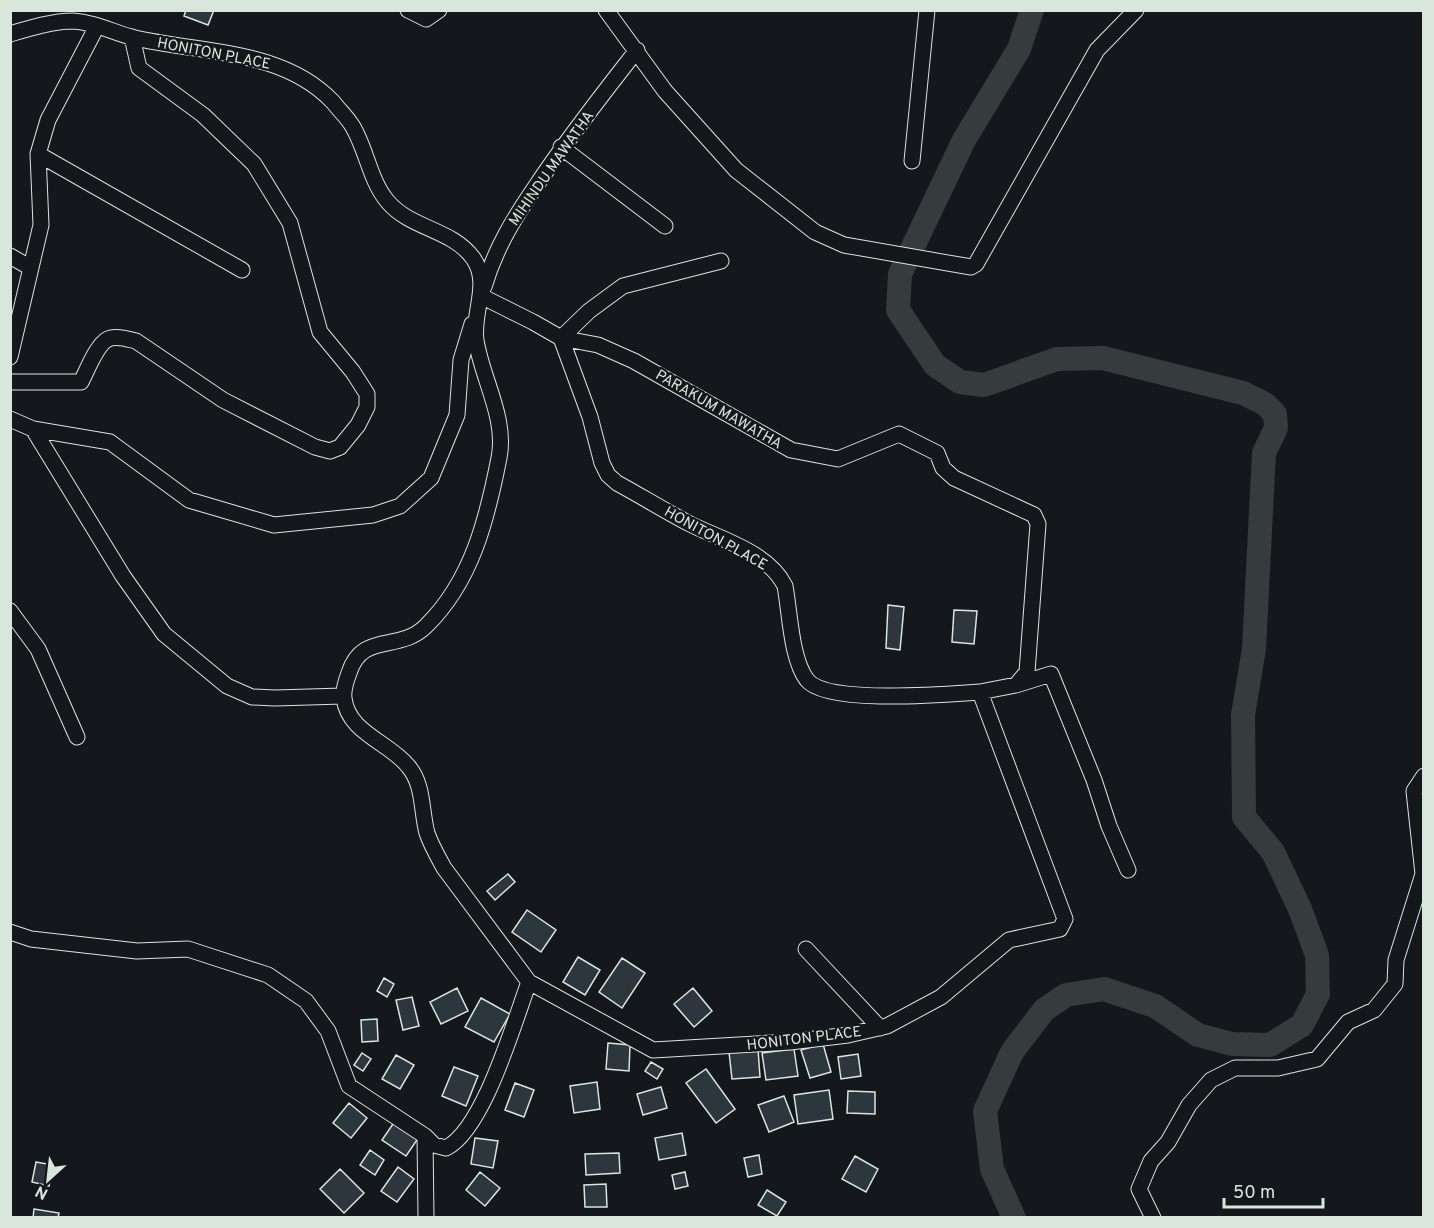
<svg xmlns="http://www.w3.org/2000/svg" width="1434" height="1228" viewBox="0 0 1434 1228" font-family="Overpass,sans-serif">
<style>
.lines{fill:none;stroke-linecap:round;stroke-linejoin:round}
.river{stroke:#363b3e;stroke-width:24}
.building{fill:#2c363c;stroke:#d8e6dc;stroke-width:1.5}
.minor-casing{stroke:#d8e6dc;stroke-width:17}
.minor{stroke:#14181c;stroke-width:15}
.labels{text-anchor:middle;stroke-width:4.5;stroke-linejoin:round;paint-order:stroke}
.street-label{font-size:15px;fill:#d8e6dc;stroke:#14181c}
</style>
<rect width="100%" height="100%" fill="#14181c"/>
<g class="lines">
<!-- river -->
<path class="river" d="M1014 1218 992 1169 985 1111 1012 1052 1044 1010 1066 995 1104 989 1155 1006 1198 1035 1232 1044 1270 1045 1302 1025 1318 994 1317 955 1300 909 1273 852 1244 817 1243 715 1254 649 1264 453 1276 428 1275 414 1265 404 1243 393 1103 358 1057 359 984 385 960 382 935 365 898 310 900 274 964 140 1019 49 1032 10"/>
</g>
<!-- building -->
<path class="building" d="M186 10H214L208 25 184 16Z
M888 605 904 607 900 650 886 648Z
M954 610 977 611 974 644 952 642Z
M508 874 515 882 495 900 487 891Z
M527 910 556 930 541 952 512 932Z
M578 957 600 970 585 995 563 982Z
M622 958 645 973 622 1008 599 992Z
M384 978 394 984 387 997 377 991Z
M457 988 468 1011 441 1024 430 1002Z
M693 988 712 1011 694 1027 674 1004Z
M412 997 419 1026 403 1030 396 1000Z
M481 998 510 1014 494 1042 465 1027Z
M377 1019 378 1041 362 1042 361 1020Z
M608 1043 630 1045 629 1071 606 1069Z
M823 1044 831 1072 810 1078 801 1050Z
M758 1049 760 1077 732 1079 729 1052Z
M794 1049 798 1076 766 1080 762 1053Z
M362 1053 371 1059 363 1071 354 1065Z
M858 1054 861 1076 841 1079 838 1057Z
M396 1055 414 1065 400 1089 382 1079Z
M651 1062 663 1069 657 1079 645 1071Z
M454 1067 478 1076 466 1106 442 1096Z
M706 1069 735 1109 716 1123 686 1083Z
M597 1082 600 1109 574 1113 570 1086Z
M515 1083 534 1090 524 1117 505 1110Z
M661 1087 667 1108 643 1115 637 1094Z
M829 1090 833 1119 798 1124 794 1095Z
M848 1091 875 1092V1114L847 1113Z
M784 1096 794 1122 769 1132 758 1105Z
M349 1103 367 1118 351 1138 333 1123Z
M395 1121 419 1137 406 1156 382 1140Z
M682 1133 686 1155 659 1160 655 1138Z
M475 1138 498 1141 493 1168 471 1164Z
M370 1150 384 1160 375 1175 360 1165Z
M619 1153 620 1173 586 1175 585 1154Z
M759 1155 762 1174 748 1177 744 1158Z
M855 1156 878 1169 866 1192 842 1179Z
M36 1162 53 1165 49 1186 32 1182Z
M398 1167 414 1179 397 1202 381 1191Z
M340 1169 364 1193 344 1213 320 1189Z
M480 1172 500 1188 485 1206 466 1190Z
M685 1172 688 1186 675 1189 672 1175Z
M606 1184 607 1207H585L584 1185Z
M767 1190 786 1202 777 1216 758 1205Z
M34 1209 59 1213 58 1218H33Z"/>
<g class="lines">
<!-- minor casing -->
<g class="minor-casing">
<path id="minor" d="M408 10 426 19 439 10
M606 10 665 91 736 170 815 232 844 245 971 267 976 264 1097 50 1136 10
M10 34C30 28 53 21 73 21 95 22 114 33 135 38 201 53 283 49 333 102 339 110 348 118 353 127 367 151 370 181 388 202 411 229 452 229 473 258 491 283 472 313 476 340 482 379 507 418 499 458 487 519 472 581 426 626 399 653 362 631 349 673 346 681 343 691 344 698 348 733 389 742 408 766 424 784 421 811 427 833 431 845 438 857 444 868L529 982 653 1050 790 1042 848 1035 887 1026 941 997 1009 940 1060 929 1065 919 980 692C948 694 827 705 807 680 791 659 790 613 785 586 768 552 722 540 690 524 665 511 641 496 617 483L608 475 602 463 590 417 561 338 533 322 481 296
M561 147 665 226
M38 154 242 270
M912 161 927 10
M10 256 31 268
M484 287C495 249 514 218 536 186 567 139 602 95 637 50
M561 338 598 345 634 361 791 450 838 459 899 434 937 453 943 468 954 478 1034 515 1038 524 1027 672 1016 685 980 692
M561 338 589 311 623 286 721 261
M10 357 41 225 38 154 48 120 97 26
M10 382H81C87 371 98 340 111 338 119 336 128 339 136 341L223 400 315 447 330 451 340 447 358 425 367 407V394L353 372 320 332 290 223 254 164 203 115 139 68 132 37
M10 419 33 429 110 442 189 500 274 525 373 515 400 506 431 478 457 415 461 360 472 324
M33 429 123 576 164 634 227 686 252 697 275 698 343 696
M10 611 38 649 77 737
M1016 685 1051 674 1094 780 1109 826 1128 870
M10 932 31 939 137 951 188 949 268 975 306 1001 328 1031 349 1086 425 1136 434 1145 446 1148C484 1129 514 1022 529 982
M806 949 880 1028
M425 1136 426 1218
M1153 1218 1139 1189 1151 1161 1168 1142 1189 1105 1211 1080 1235 1068H1278L1317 1059 1348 1022 1374 1010 1395 984 1396 960 1423 874 1414 791 1424 776"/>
</g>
<!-- minor -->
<use href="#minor" class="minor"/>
</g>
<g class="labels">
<!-- street labels -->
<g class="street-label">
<text transform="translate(214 53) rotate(11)" y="5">HONITON PLACE</text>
<text transform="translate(551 168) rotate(-55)" y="5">MIHINDU MAWATHA</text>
<text transform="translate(719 409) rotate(30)" y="5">PARAKUM MAWATHA</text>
<text transform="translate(716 538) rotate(29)" y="5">HONITON PLACE</text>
<text transform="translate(804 1038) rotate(-7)" y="5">HONITON PLACE</text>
</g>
</g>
<!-- border -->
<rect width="1434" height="1228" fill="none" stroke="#d8e6dc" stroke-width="24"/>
<!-- north arrow -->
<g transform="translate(48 1180) rotate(207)" stroke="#14181c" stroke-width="4.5" paint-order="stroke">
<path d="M0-4.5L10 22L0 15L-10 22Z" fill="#d8e6dc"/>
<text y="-9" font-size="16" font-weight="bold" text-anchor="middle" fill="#d8e6dc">N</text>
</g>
<!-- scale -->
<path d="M1224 1198v9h99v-9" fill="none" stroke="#d8e6dc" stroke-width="3"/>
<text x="1233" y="1198" font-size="18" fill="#d8e6dc" stroke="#14181c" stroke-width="4.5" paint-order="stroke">50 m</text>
</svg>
